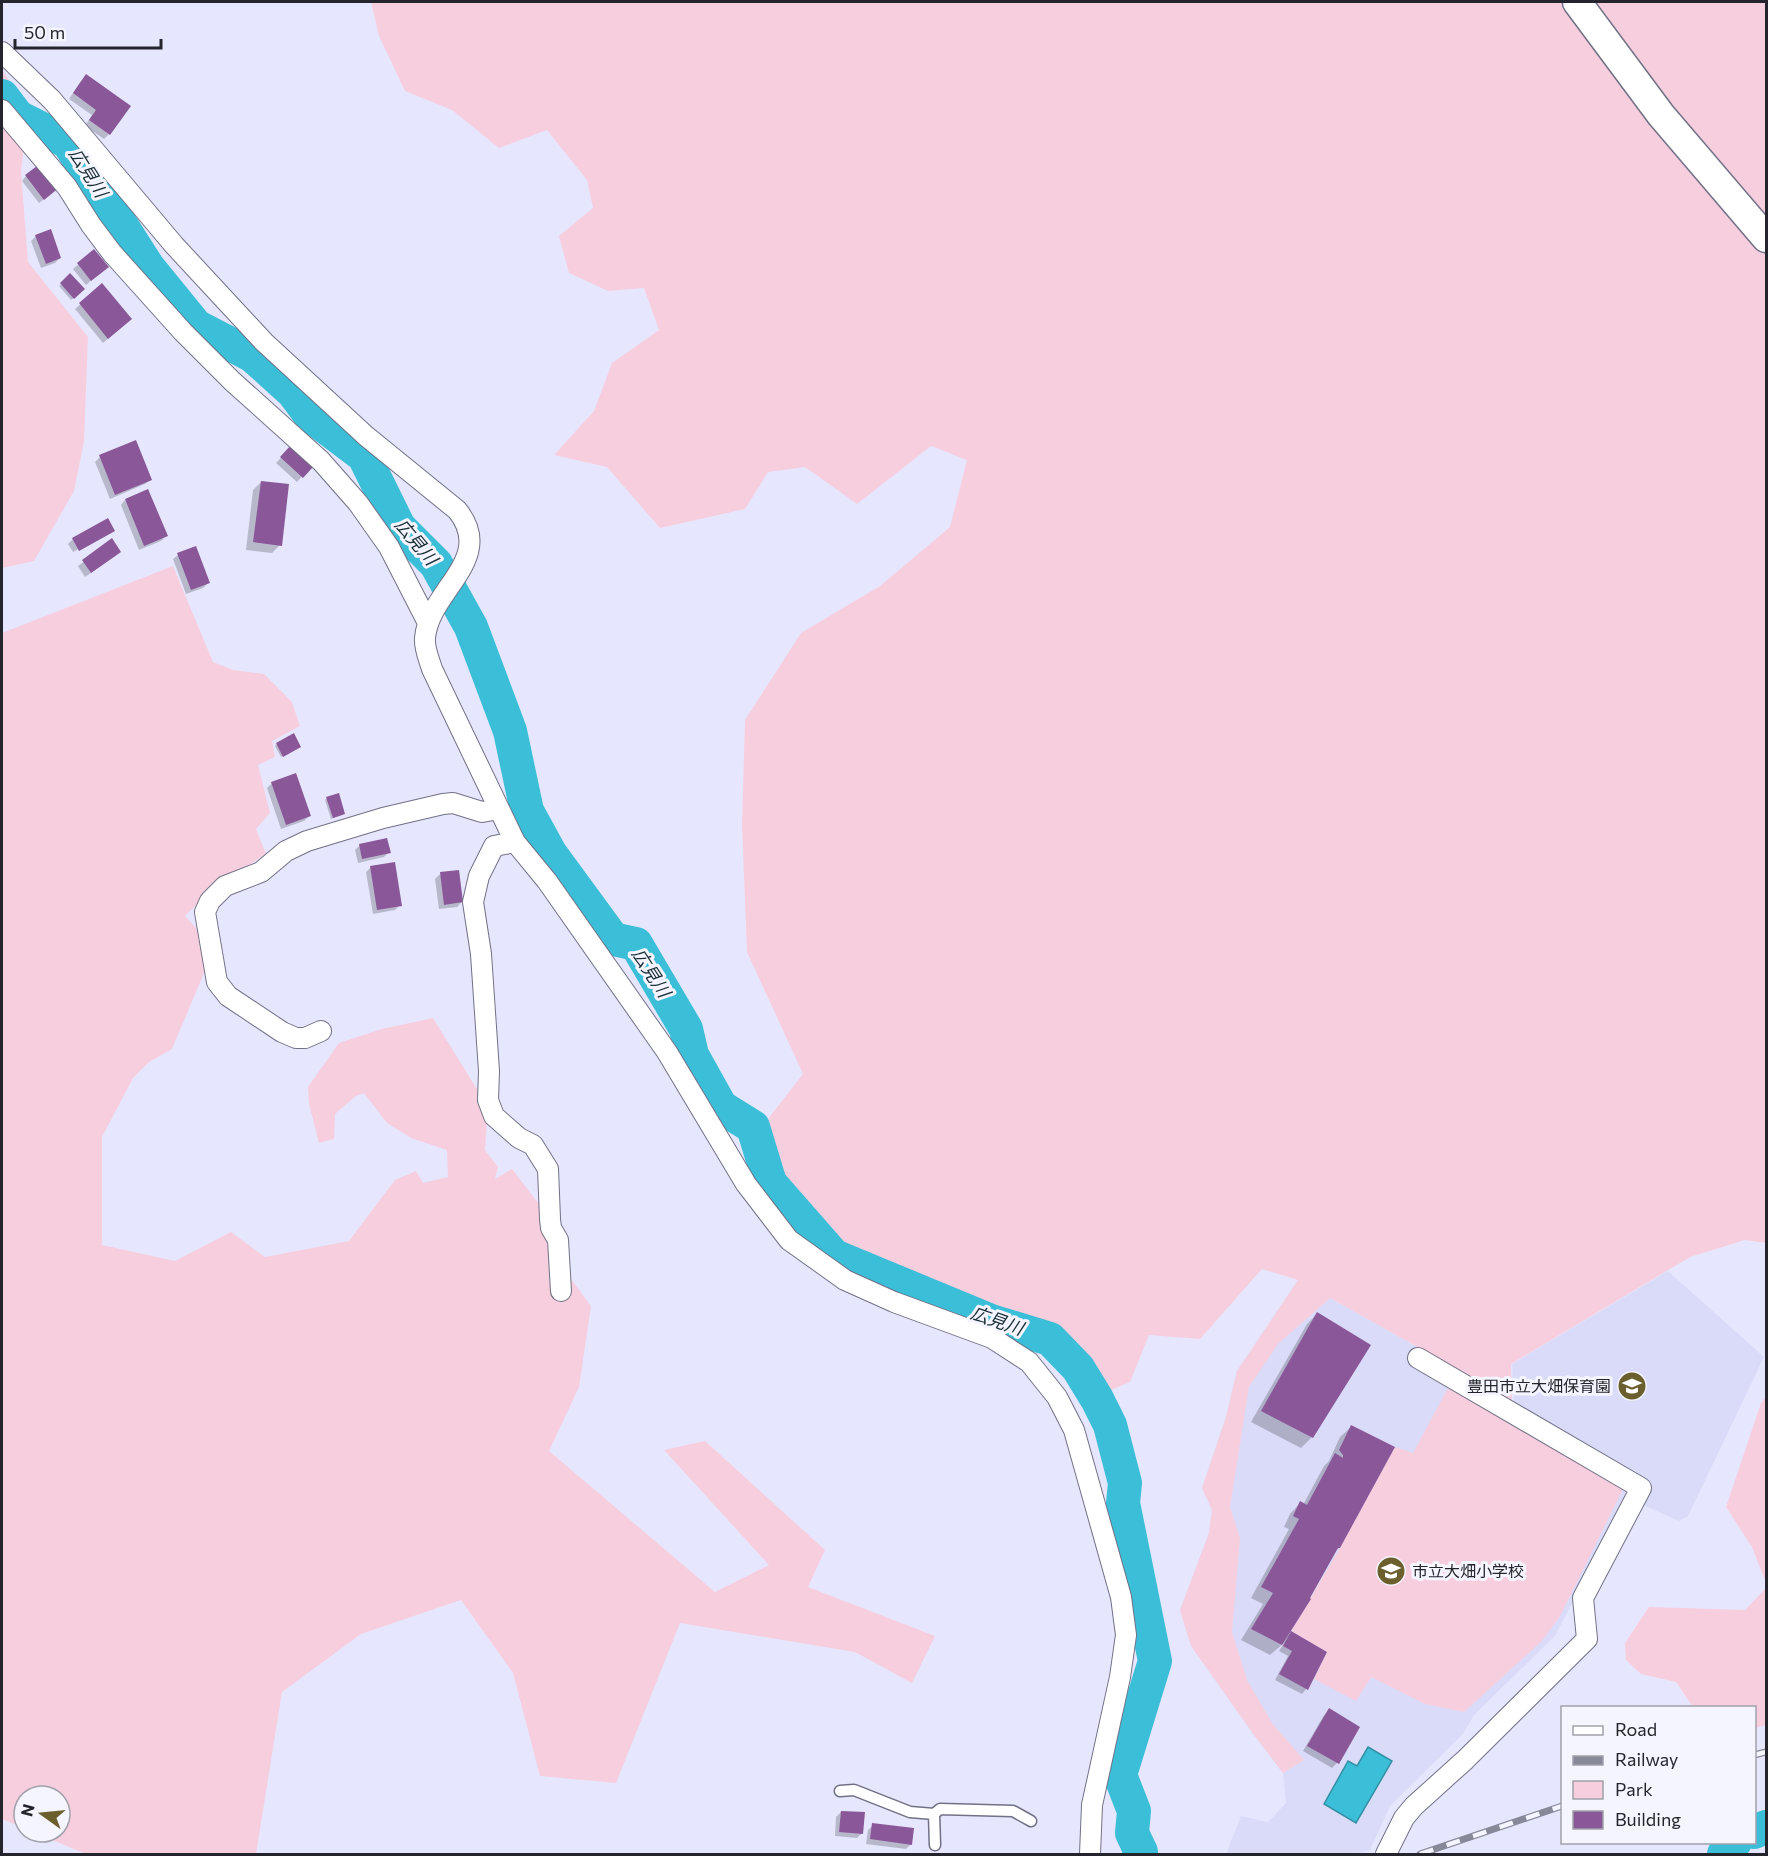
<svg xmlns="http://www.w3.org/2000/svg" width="1768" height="1856" viewBox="0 0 1768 1856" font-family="Commissioner,'Noto Sans JP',sans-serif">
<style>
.built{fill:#dadbf9}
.green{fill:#f7cede}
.water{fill:#3bbed8;stroke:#3490a5;stroke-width:1.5}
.shadow{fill:#0003}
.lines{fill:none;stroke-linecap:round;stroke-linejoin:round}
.river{stroke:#3bbed8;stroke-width:34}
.building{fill:#8a5799}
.lane-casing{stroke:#707185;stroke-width:13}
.street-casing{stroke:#707185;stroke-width:22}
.secondary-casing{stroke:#707185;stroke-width:31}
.lane{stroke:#fff;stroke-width:10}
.street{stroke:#fff;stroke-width:20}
.secondary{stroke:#fff;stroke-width:28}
.rail-casing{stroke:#878898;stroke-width:7}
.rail{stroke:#f5f5ff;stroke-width:4.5;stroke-dasharray:14;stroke-linecap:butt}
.labels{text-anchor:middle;stroke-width:6;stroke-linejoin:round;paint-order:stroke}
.poi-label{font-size:16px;fill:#24242d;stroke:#f5f5ff;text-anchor:end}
.water-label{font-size:18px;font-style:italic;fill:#192e33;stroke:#f5f5ff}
</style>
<rect width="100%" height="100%" fill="#e6e7fe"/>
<!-- built -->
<path class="built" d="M1668 1271 1764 1357 1688 1516 1679 1521 1641 1504 1625 1487 1627 1497 1555 1636 1474 1715 1463 1734 1390 1806 1370 1850 1355 1854H1226L1241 1816 1268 1822 1286 1803 1283 1773 1254 1735 1191 1646 1180 1610 1209 1533 1212 1510 1202 1488 1226 1417 1237 1371 1298 1280 1512 1400 1514 1404 1512 1364Z"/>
<!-- green -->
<path class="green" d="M371 2H1561L1656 122 1766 247V1243L1745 1240 1690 1257 1511 1364 1512 1400 1330 1298 1278 1344 1249 1387 1230 1507 1240 1538 1232 1632 1247 1680 1272 1723 1304 1760 1283 1773 1254 1735 1191 1646 1180 1610 1209 1533 1212 1510 1202 1488 1226 1417 1237 1371 1298 1280 1262 1269 1200 1339 1149 1335 1130 1382 1109 1391 1074 1348 1042 1325 846 1249 782 1184 764 1124 803 1074 747 952 742 825 745 720 801 633 880 586 950 527 967 460 931 446 857 504 805 467 768 472 745 509 660 528 607 467 554 455 594 411 612 363 659 330 644 288 608 291 569 273 559 236 593 208 587 180 547 130 499 148 452 110 405 91 379 36Z
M1587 2H1766V216L1710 157Z
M2 70 28 109 21 172 28 262 88 337 84 441 74 491 34 561 2 568Z
M173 566 213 662 233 670 264 674 292 702 300 726 272 741 275 757 258 765 270 813 256 829 266 854 215 887 185 916 201 933 204 973 172 1049 149 1062 133 1078 102 1137V1245L175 1261 231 1232 265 1257 349 1241 395 1180 416 1171 423 1183 448 1177 447 1150 411 1138 387 1123 364 1093 356 1096 335 1114 334 1139 319 1143 309 1104 308 1087 339 1043 382 1029 433 1018 488 1107 485 1150 498 1167 495 1179 512 1169 535 1199 546 1210 548 1248 591 1306 579 1387 549 1451 715 1592 769 1565 664 1450 705 1441 825 1550 808 1587 935 1636 912 1683 855 1652 680 1623 616 1783 540 1776 513 1673 461 1600 361 1634 282 1692 256 1854H86L33 1832H60V1796H24V1828L2 1819V633Z
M1448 1388 1624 1487 1560 1616 1542 1641 1464 1712 1425 1704 1371 1677 1356 1701 1314 1679 1327 1652 1291 1631 1340 1548 1395 1447 1413 1453Z
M1766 1397V1583L1752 1547 1726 1507 1761 1403Z
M1766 1588V1725L1755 1728 1754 1708 1693 1707 1676 1682 1641 1674 1626 1660 1625 1643 1649 1607 1745 1610Z"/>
<!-- water -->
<path class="water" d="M1368 1747 1392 1761 1356 1823 1324 1804 1348 1761 1357 1766Z"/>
<!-- shadow -->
<path class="shadow" d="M81 81 109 134 104 139 85 126 92 115 69 99Z
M26 176 53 192 39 203 22 181Z
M36 236 60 258 55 263 41 268 31 241Z
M94 251 102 271 86 285 73 269Z
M70 275 83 289 71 300 59 286Z
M102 285 125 324 103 343 75 309Z
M291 447 311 467 297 482 276 463Z
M100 457 150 480 145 484 110 499 95 462Z
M261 482 280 545 272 553 246 550 253 490Z
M125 500 166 536 161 541 139 550 121 505Z
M113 531 110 534V532L73 552 68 544 73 539Z
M112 540 115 556 85 577 78 566Z
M178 555 208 583 203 588 186 594 173 559Z
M277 744 297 749 281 757 275 746Z
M272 783 309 816 304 821 281 829 267 788Z
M327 798 344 813 342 815 331 819 325 800Z
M360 845 389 852 384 857 358 863 355 850Z
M371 867 400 905 395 910 373 914 366 872Z
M440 874 462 902 457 907 439 909 435 879Z
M1317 1314 1312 1437 1301 1448 1251 1422 1307 1324Z
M1351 1427 1339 1548 1333 1553 1285 1637 1291 1633 1326 1653 1306 1689 1302 1694 1275 1680 1288 1656 1279 1651 1284 1643 1270 1655 1241 1640 1263 1604 1251 1598 1289 1529 1284 1527 1290 1514 1300 1503 1303 1505 1324 1466 1329 1461 1340 1437Z
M1329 1710 1358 1727 1337 1763 1332 1768 1303 1751 1324 1715Z
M841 1812 862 1833 857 1838 835 1836 836 1817Z
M873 1825 911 1844 906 1849 866 1844 868 1830Z"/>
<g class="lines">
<!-- river -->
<path class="river" d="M2 96 18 117 68 142 148 267 196 326 253 356 293 392 311 416 364 456 399 527 436 564 471 627 510 731 527 811 550 853 613 939 636 944 686 1029 692 1055 721 1107 753 1127 770 1183 834 1256 991 1321 1050 1339 1078 1368 1097 1399 1110 1425 1125 1483 1123 1503 1155 1661 1120 1775 1134 1811 1132 1833 1141 1852 1139 1854
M1754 1832 1766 1827
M1724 1854 1735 1842"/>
</g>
<!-- building -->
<path class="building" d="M86 74 131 106 110 135 89 120 96 110 73 93Z
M41 163 60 187 44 200 25 175Z
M51 229 61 258 46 264 35 235Z
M94 249 109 267 91 281 77 263Z
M70 273 85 289 74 299 60 283Z
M102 283 132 319 108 339 79 303Z
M136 440 152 480 115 495 99 455Z
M291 445 313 467 303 478 280 457Z
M261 481 289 484 282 546 253 542Z
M148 489 168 536 144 546 125 499Z
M108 518 115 531 79 551 72 538Z
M112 538 121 552 91 573 82 560Z
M196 546 210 583 191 590 177 553Z
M294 733 301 747 283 757 276 743Z
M296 773 311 816 286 825 271 782Z
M339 793 345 814 333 818 326 797Z
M387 838 391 853 362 859 359 844Z
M395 862 402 906 377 910 370 866Z
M459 870 463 902 444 905 440 872Z
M1317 1312 1371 1345 1313 1438 1261 1411Z
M1351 1425 1395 1447 1340 1548H1338L1310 1598 1311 1599 1282 1645 1251 1629 1273 1593 1261 1587 1299 1519 1293 1516 1300 1501 1307 1505 1335 1453 1343 1458V1455L1339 1450Z
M1291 1631 1327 1652 1308 1690 1279 1674 1292 1651 1283 1646Z
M1329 1708 1360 1727 1339 1764 1307 1746Z
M841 1811 865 1812 863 1834 839 1832Z
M872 1823 914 1828 912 1845 870 1839Z"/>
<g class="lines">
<!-- lane casing -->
<g class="lane-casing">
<path id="lane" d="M840 1791 854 1790 910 1812 934 1814
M935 1845 934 1814 940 1809 1013 1811 1031 1821"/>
</g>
<!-- street casing -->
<g class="street-casing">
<path id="street" d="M2 52 52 100 174 245 264 342 366 436 457 510C497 559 429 590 425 638 424 648 429 659 432 669L515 842 547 881 667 1052 746 1184 789 1240 845 1280 894 1302 992 1338 1029 1362 1057 1397 1074 1430 1121 1597 1126 1635 1120 1677 1092 1805 1090 1854
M2 110 67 187 91 225 112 253 183 332 232 381 321 461 358 503 389 547 428 623
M515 842 494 846 479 876 473 902 481 954 489 1071 488 1100 494 1116 519 1138 533 1145 548 1169 550 1219 551 1228 558 1240 561 1291
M321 1031 305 1038H296L282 1032 228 996 217 982 205 912 210 901 225 886 261 872 286 851 307 841 383 818 443 804 453 803 482 812 499 809
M1386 1854 1404 1818 1414 1806 1465 1760 1587 1639 1583 1598 1641 1488 1418 1358"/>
</g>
<!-- secondary casing -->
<g class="secondary-casing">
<path id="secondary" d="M1577 2 1661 115 1766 238"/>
</g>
<!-- lane -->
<use href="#lane" class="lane"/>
<!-- street -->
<use href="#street" class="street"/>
<!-- secondary -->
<use href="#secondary" class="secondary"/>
<!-- rail casing -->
<g class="rail-casing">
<path id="rail" d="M1754 1755 1766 1752
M1420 1854 1562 1806"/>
</g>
<!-- rail -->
<use href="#rail" class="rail"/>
</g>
<!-- icons -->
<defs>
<g id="school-disc" transform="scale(1.5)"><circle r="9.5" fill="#6b602d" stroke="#f5f5ff"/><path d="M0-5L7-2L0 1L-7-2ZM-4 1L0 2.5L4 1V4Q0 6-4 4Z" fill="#fff"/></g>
</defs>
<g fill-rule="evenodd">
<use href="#school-disc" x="1632" y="1386"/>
<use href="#school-disc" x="1391" y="1571"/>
</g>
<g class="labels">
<!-- poi labels -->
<g class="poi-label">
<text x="1611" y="1392">豊田市立大畑保育園</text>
<text x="1412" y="1577" text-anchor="start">市立大畑小学校</text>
</g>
<!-- water labels -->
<g class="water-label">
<text transform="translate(88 173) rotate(58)" y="6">広見川</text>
<text transform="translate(416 542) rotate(50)" y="6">広見川</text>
<text transform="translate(651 973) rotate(57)" y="6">広見川</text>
<text transform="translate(997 1321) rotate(19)" y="6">広見川</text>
</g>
</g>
<!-- border -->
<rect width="1768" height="1856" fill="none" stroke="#24242d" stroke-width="6"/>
<!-- legend -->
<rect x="1561" y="1706" width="195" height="138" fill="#f5f5ff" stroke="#a1a1ab" stroke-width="1.5"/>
<rect x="1573" y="1726" width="30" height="9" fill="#ffffff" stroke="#a1a1ab" stroke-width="1.5"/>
<text x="1615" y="1736" font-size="18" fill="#24242d">Road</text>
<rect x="1573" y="1756" width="30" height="9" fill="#878898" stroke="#a1a1ab" stroke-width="1.5"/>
<text x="1615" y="1766" font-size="18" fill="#24242d">Railway</text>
<rect x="1573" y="1781" width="30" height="18" fill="#f7cede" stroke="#a1a1ab" stroke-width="1.5"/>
<text x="1615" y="1796" font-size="18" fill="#24242d">Park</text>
<rect x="1573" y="1811" width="30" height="18" fill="#8a5799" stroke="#a1a1ab" stroke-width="1.5"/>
<text x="1615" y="1826" font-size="18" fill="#24242d">Building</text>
<!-- north arrow -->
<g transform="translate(42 1814) rotate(285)"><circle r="28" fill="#f5f5ff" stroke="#a1a1ab" stroke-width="1.5"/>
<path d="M0-4.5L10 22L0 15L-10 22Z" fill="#6b602d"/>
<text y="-9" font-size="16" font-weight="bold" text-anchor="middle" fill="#24242d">N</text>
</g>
<!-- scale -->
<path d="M15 39v9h146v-9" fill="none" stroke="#24242d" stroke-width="3"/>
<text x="24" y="39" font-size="18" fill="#24242d" stroke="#f5f5ff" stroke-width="4.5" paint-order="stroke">50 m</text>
</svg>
